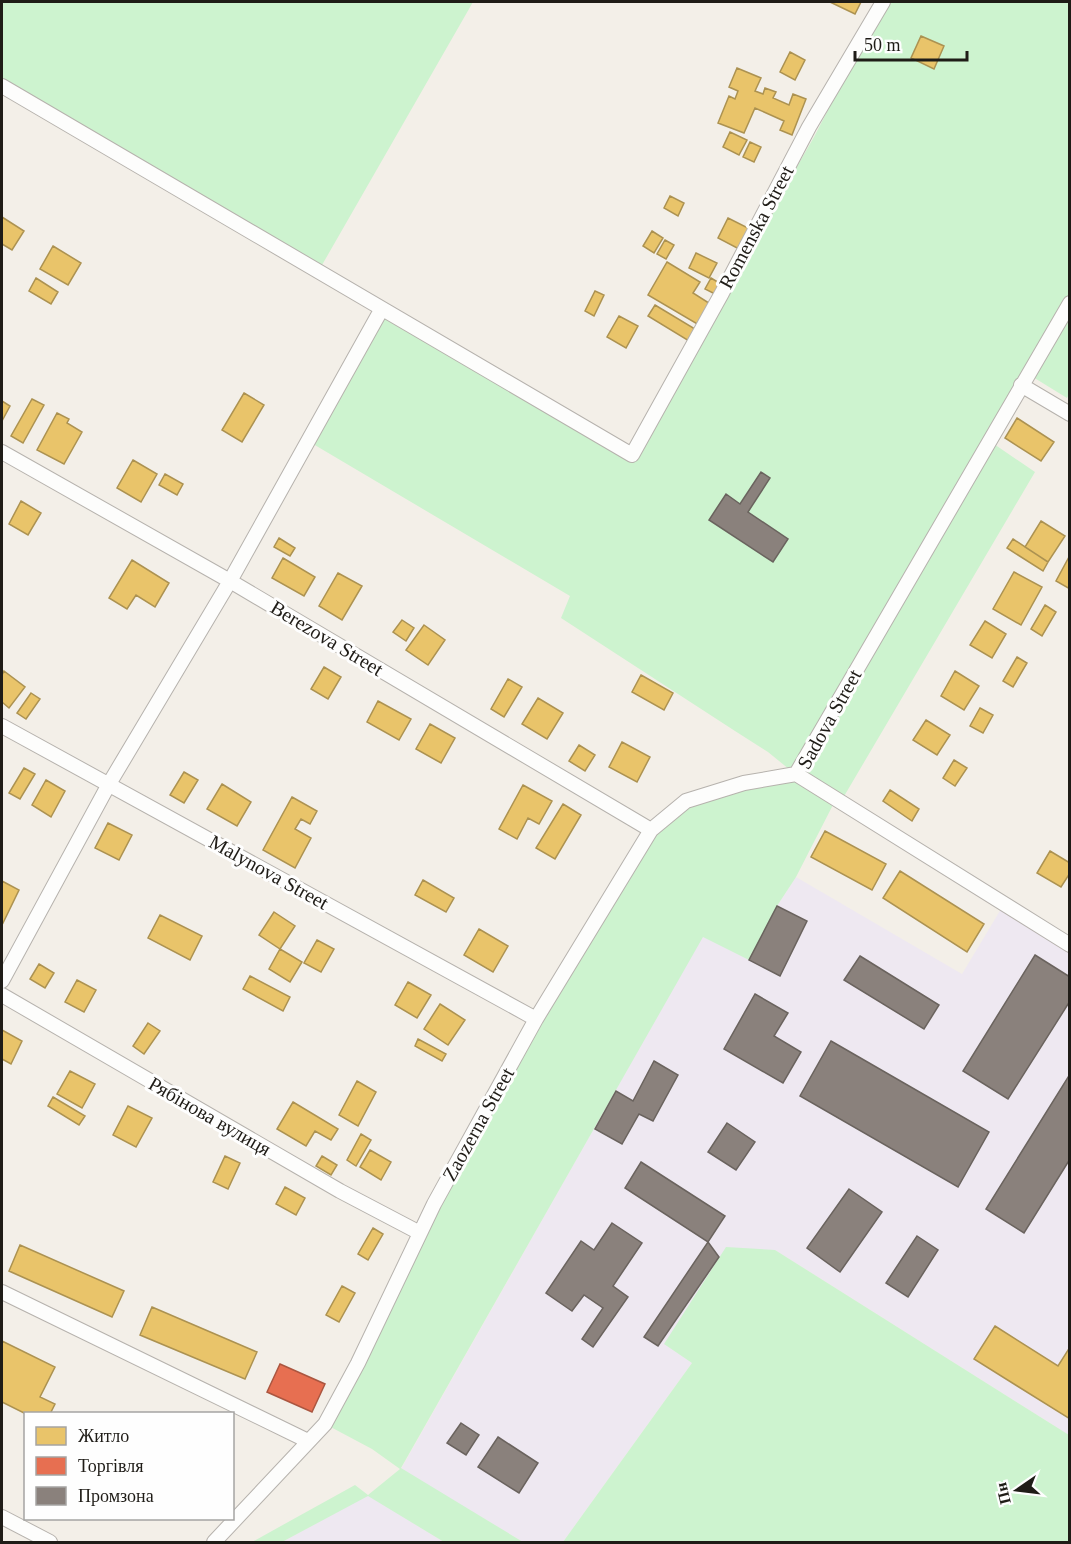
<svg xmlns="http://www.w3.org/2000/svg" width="1071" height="1544" viewBox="0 0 1071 1544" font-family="Georgia,serif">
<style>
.industrial{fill:#eee8f1}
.green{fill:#cdf3cf}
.homes{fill:#e9c46a;stroke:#ac9251;stroke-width:1.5}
.shops{fill:#e76f51;stroke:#ab5640;stroke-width:1.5}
.industry{fill:#8a817c;stroke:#6a635e;stroke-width:1.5}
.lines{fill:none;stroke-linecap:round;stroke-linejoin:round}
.minor-casing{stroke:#b6b2ad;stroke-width:16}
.minor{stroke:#fdfdfc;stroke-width:14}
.labels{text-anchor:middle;stroke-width:6;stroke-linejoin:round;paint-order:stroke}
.street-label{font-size:20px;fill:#1f1c17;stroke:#fefefe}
</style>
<rect width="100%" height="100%" fill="#f3efe8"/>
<!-- industrial -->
<path class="industrial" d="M796 877 962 974 1004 904 1069 945V1435L775 1250 665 1344 692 1363 563 1542H523L401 1469 703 936 777 906Z
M368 1495 444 1542H282Z"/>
<!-- green -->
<path class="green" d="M2 2H473L318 272 2 83Z
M884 2H1069V394L1067 398 1028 374 991 442 1035 472 843 798 836 799 796 877 777 906 749 960 703 937 401 1468 523 1542H444L368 1496 282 1542H252L355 1485 368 1495 400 1469 372 1449 325 1424 420 1233 651 830 686 801 795 774 768 752 735 731 561 618 570 596 308 441 380 312 632 454 814 137Z
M726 1247 775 1250 1069 1435V1542H563L692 1363 664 1344Z"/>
<!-- homes -->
<path class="homes" d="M830 2H861L855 14Z
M921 36 944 46 934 69 911 58Z
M790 52 805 60 795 80 780 72Z
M737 68 761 78 755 91 763 94 765 88 776 92 773 98 789 105 793 94 806 99 792 135 780 130 784 121 755 108 744 133 718 123 729 96 735 99 738 91 729 87Z
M730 132 747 140 739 155 723 147Z
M750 142 761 147 754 162 743 157Z
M670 196 684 203 678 216 664 208Z
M2 217 24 231 12 250 2 244Z
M728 218 750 229 739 249 718 238Z
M652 231 663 238 654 253 643 246Z
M665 240 674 245 666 259 657 254Z
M53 246 81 263 68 285 40 269Z
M696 253 717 263 709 278 689 268Z
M667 262 700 282 693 293 712 305 699 325 648 295Z
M36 278 58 292 51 304 29 291Z
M711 278 721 284 715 294 705 289Z
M595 291 604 295 594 316 585 311Z
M655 305 695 329 689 341 648 316Z
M619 316 638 326 626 348 607 337Z
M244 393 264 405 242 442 222 430Z
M32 399 44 405 23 443 11 436Z
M2 401 10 406 2 421Z
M57 413 69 419 67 423 82 432 64 464 37 450Z
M1017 418 1054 442 1041 461 1005 438Z
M133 460 157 474 141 502 117 488Z
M165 474 183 484 177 495 159 485Z
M21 501 41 513 28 535 9 524Z
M1041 521 1065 536 1048 562 1025 547Z
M279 538 295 548 290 556 274 547Z
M1013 539 1048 562 1043 571 1007 548Z
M1069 557H1070V589L1056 581Z
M283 558 315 577 304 596 272 578Z
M132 560 169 583 155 607 136 595 127 609 109 598Z
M1014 572 1042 587 1021 625 993 609Z
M338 573 362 586 342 620 319 606Z
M1045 605 1056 612 1042 636 1031 629Z
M402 620 414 628 406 641 393 632Z
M985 621 1006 634 992 658 970 645Z
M424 625 445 640 428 665 406 650Z
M1017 657 1027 663 1013 687 1003 681Z
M324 667 341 677 328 699 311 689Z
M4 671 25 687 9 708 2 702V675Z
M955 671 979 686 964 710 941 696Z
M641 675 673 693 664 710 632 692Z
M508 679 522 687 504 717 491 709Z
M31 693 40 699 26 719 17 713Z
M538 698 563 713 547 739 522 724Z
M378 701 411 719 399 740 367 722Z
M980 708 993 715 983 733 970 726Z
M926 720 950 735 937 755 913 740Z
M430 724 455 738 441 763 416 749Z
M622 742 650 757 637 782 609 767Z
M579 745 595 755 585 771 569 761Z
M954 760 967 768 955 786 943 778Z
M24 768 35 774 20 799 9 793Z
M184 772 198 780 184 803 170 795Z
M46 780 65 791 51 817 32 805Z
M222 784 251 802 237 826 207 809Z
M523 785 552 801 539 824 528 818 517 839 499 829Z
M890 790 919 809 912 821 883 801Z
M292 797 317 811 310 824 301 819 295 829 311 838 295 868 263 850Z
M563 804 581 815 555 859 536 848Z
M108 823 132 835 119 860 95 848Z
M825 831 886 864 872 890 811 857Z
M1050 851 1070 863V873L1061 887 1037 873Z
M900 871 984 924 967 952 883 898Z
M423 880 454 898 446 912 415 895Z
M2 881 19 890 3 923 2 922Z
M274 912 295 926 280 949 259 935Z
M160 915 202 936 190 960 148 938Z
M479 929 508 946 493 972 464 955Z
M317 940 334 949 321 972 304 963Z
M280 949 302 962 290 982 269 969Z
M39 964 54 973 45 988 30 979Z
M250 976 290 997 283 1011 243 989Z
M77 980 96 990 84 1012 65 1002Z
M408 982 431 995 417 1018 395 1005Z
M440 1004 465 1020 448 1045 424 1029Z
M148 1023 160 1031 144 1054 133 1046Z
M2 1030 22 1041 11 1064 2 1059Z
M418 1039 446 1054 442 1061 415 1046Z
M70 1071 95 1084 82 1108 57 1094Z
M357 1081 376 1092 358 1126 339 1115Z
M53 1097 85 1116 79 1125 48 1106Z
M293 1102 338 1129 331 1140 315 1131 306 1146 277 1129Z
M128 1106 152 1118 136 1147 113 1135Z
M361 1134 371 1140 356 1166 347 1160Z
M370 1150 391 1162 381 1180 360 1167Z
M225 1156 240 1163 228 1189 213 1182Z
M322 1156 337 1165 331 1175 316 1166Z
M285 1187 305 1198 296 1215 276 1204Z
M373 1228 383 1234 368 1260 358 1254Z
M20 1245 124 1291 112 1317 9 1271Z
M342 1286 355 1293 339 1322 326 1315Z
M152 1307 257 1352 245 1379 140 1335Z
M995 1326 1058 1366 1070 1347V1419L974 1359Z
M2 1341 55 1367 40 1397 55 1404 50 1414H26L2 1402Z"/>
<!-- shops -->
<path class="shops" d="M280 1364 325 1384 312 1412 267 1392Z"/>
<!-- industry -->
<path class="industry" d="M761 472 770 478 748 512 788 539 773 562 709 520 726 494 740 504Z
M777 906 807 921 780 976 749 960Z
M1035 955 1070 977V1001L1008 1099 963 1071Z
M860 956 939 1005 924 1029 844 980Z
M755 994 788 1013 774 1036 801 1052 783 1083 724 1049Z
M831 1041 989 1132 958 1187 800 1096Z
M654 1061 678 1075 653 1121 639 1114 622 1144 595 1129 616 1091 633 1101Z
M1070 1074V1159L1024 1233 986 1209Z
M727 1123 755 1142 736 1170 708 1152Z
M641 1162 725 1216 708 1242 625 1188Z
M849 1189 882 1212 840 1272 807 1248Z
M612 1223 642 1243 613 1286 628 1297 593 1347 582 1339 603 1308 584 1295 572 1311 546 1293 581 1241 594 1250Z
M917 1236 938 1250 908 1297 886 1283Z
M708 1242 719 1257 658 1346 644 1337Z
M461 1423 479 1435 466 1455 447 1443Z
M498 1437 538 1463 519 1493 478 1467Z"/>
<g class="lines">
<!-- minor casing -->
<g class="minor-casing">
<path id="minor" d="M2 86 632 455 722 293 809 127 883 2
M1021 385 1070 414
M2 452 230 581 651 830
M2 726 536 1019
M796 774 1070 303
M796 774 1070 945
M2 981 109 784 230 581 380 312
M2 995 340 1191 420 1233
M2 1292 308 1441
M2 1517 50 1542
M214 1542 325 1424 358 1363 434 1204 536 1019 651 830 686 801 744 783 796 774"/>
</g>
<!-- minor -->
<use href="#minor" class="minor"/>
</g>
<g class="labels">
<!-- street labels -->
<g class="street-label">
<text transform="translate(756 227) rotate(-62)" y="7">Romenska Street</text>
<text transform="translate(327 638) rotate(31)" y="7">Berezova Street</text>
<text transform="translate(829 719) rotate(-61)" y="7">Sadova Street</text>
<text transform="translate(269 872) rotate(29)" y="7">Malynova Street</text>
<text transform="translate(210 1116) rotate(30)" y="7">Рябінова вулиця</text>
<text transform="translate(478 1124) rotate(-61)" y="7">Zaozerna Street</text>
</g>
</g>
<!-- border -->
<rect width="1071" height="1544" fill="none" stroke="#1f1c17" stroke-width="6"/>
<!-- legend -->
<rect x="24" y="1412" width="210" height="108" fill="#fefefe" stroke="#a5a4a2" stroke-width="1.5"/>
<rect x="36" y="1427" width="30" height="18" fill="#e9c46a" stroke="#a5a4a2" stroke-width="1.5"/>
<text x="78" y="1442" font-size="18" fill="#1f1c17">Житло</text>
<rect x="36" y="1457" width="30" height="18" fill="#e76f51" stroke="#a5a4a2" stroke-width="1.5"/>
<text x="78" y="1472" font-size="18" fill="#1f1c17">Торгівля</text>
<rect x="36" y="1487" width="30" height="18" fill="#8a817c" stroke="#a5a4a2" stroke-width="1.5"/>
<text x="78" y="1502" font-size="18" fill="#1f1c17">Промзона</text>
<!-- north arrow -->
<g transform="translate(1017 1490) rotate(256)" stroke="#fefefe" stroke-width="4.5" paint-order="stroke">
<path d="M0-4.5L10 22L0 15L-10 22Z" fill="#1f1c17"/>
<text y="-9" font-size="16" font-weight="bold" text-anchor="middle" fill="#1f1c17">Пн</text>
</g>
<!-- scale -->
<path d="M855 51v9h112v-9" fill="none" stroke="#1f1c17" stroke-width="3"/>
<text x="864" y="51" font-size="18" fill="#1f1c17" stroke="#fefefe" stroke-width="4.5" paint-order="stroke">50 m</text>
</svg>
